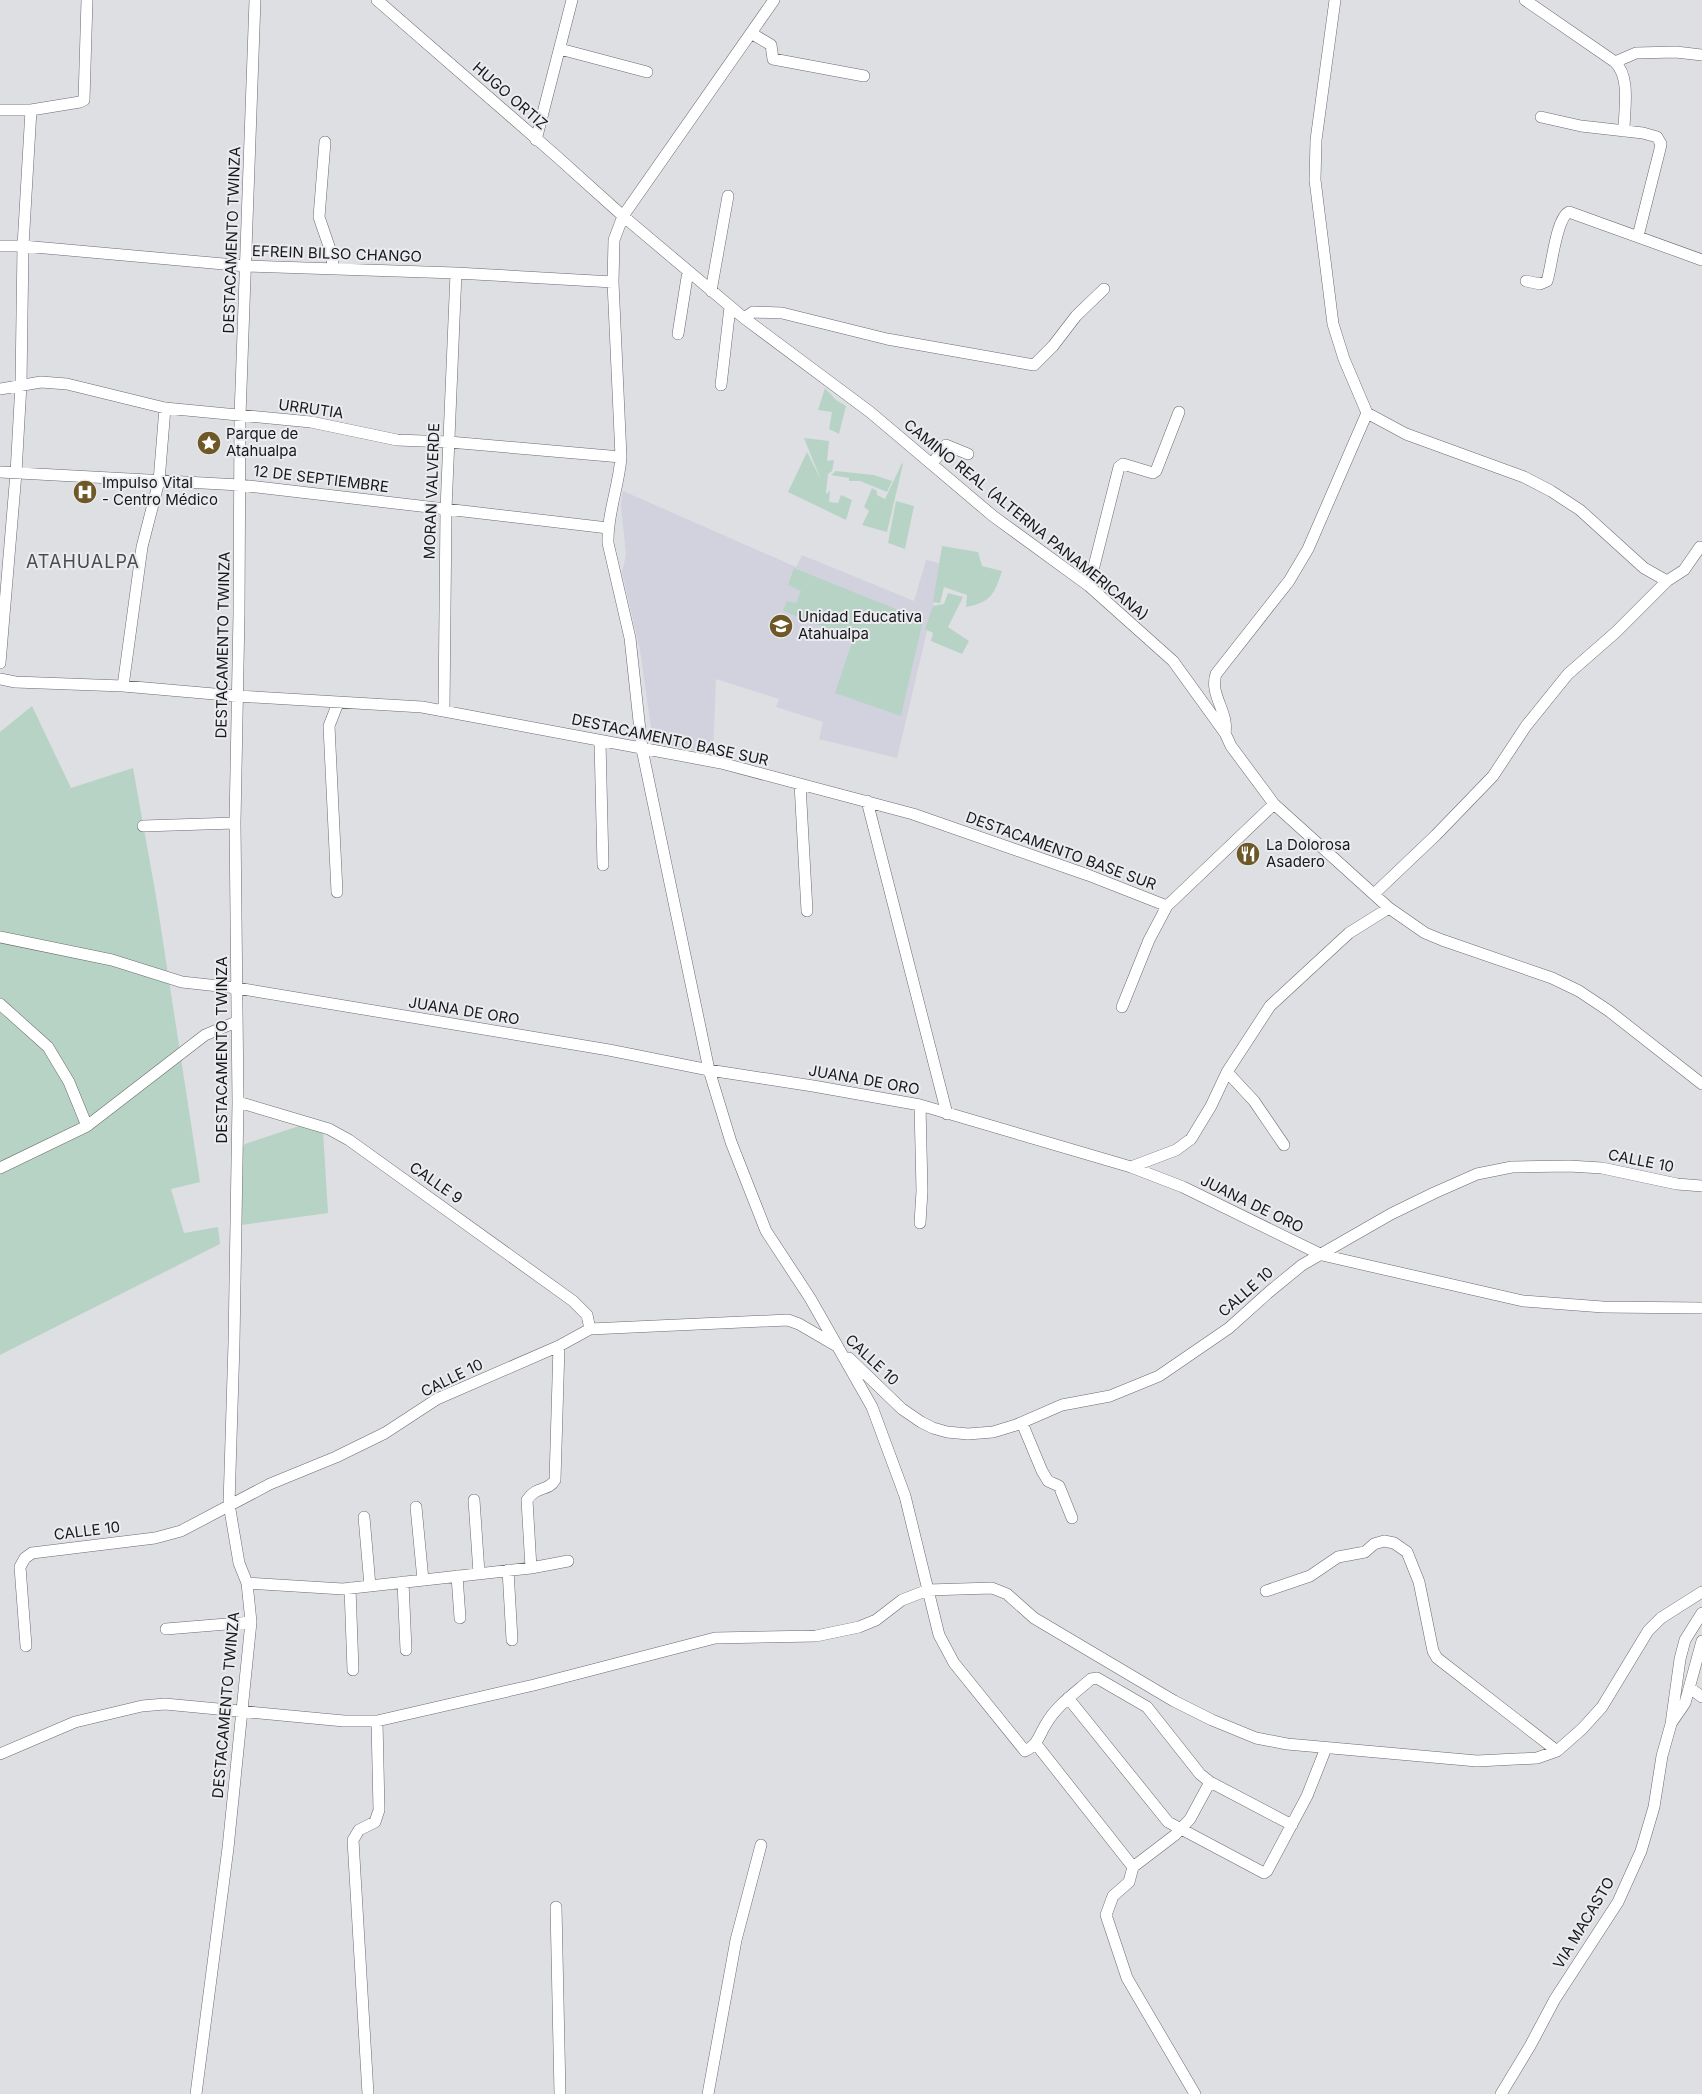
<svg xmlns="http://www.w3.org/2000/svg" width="1702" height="2094" viewBox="0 0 1702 2094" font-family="Inter,sans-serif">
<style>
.built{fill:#d1d2dd}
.green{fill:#b7d3c6}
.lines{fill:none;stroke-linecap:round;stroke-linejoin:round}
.minor-casing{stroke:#6a6b6f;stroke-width:12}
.minor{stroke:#fff;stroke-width:11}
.labels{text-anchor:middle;stroke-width:4;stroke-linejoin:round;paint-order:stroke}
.street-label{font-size:15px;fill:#18181a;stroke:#ebecf0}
.poi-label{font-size:15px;fill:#18181a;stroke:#ebecf0;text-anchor:start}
.quarter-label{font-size:18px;letter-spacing:1px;fill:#4b4c4f;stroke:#ebecf0}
</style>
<rect width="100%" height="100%" fill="#dedfe3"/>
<!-- built -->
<path class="built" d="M623 491 796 567 802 555 914 601 926 560 943 564 897 758 819 739 823 722 776 707 779 699 716 679 713 754 653 742 640 650 622 572 626 555 621 505Z"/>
<!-- green -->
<path class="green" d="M825 388 836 400 846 406 839 434 829 429 832 412 818 410Z
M804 438 829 441 827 461 834 460 832 471 828 474 826 492 827 494 830 490 829 502 838 503 841 495 852 500 846 520 788 492 807 452 821 480Z
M902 463 903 464 887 532 862 525 869 511 864 507 872 488 877 491V495L885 499Z
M836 471 874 475 892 481 887 492 860 481H849V478L831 475Z
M896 501 914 506 905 549 888 543Z
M942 546 978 552 982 566 1002 571C994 594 992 602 966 607L967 595 944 587 940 603 933 602Z
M794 568 923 620 901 716 835 693 853 639 783 611 787 601 796 603 801 591 788 585Z
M948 593 963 597 948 627 969 641 962 654 931 641 933 633 925 629 933 606 944 604Z
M32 706 71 788 133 768 156 896 200 1182 171 1189 184 1233 218 1227 220 1244 0 1355V732Z
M305 1124 323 1131 328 1213 241 1225 240 1152 245 1144Z"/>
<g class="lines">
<!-- minor casing -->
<g class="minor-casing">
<path id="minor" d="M377 0 554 154 623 216 744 318 870 412 993 516 1089 586 1173 661 1225 733 1231 746 1274 804 1389 908 1425 933 1442 940 1552 978 1579 991 1609 1011 1702 1084
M774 0 623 216 614 240 613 282 621 457C619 486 607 514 608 543L630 638 642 749 709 1070 731 1142 766 1231 810 1298 872 1407 905 1496 939 1635 954 1663 1025 1751C1038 1745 1039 1735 1046 1724 1057 1705 1075 1693 1091 1679L1097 1678 1147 1707 1200 1774 1210 1782 1292 1825
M1525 0 1615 62C1631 78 1624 109 1624 131
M751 33 771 45 773 59 864 76
M560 49 647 72
M1615 62 1636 53 1676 52 1702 55
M0 110H31
M1541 117 1581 126 1643 133 1657 137 1661 144 1660 149 1638 236
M536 140 572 0
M325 142 319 217 332 255 333 269
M0 246H23L246 266 456 273 613 282
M1526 281 1540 284 1547 281C1552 266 1556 218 1569 212L1702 260
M711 291 728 196
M744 318 753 312 782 313 887 339 1034 365 1053 346 1076 316 1104 289
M678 334 688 271
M721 385 730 307
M0 389 41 382 67 384 165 408 311 422 397 440 449 442 621 457
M1367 413 1406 434 1524 477 1551 491 1580 510 1644 568 1667 581
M932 464 946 445 968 454
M0 472 240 485 608 528
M1089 586 1119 467 1123 464 1153 473 1156 471 1179 412
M0 663 16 473 21 384 23 246 31 110 80 102 84 100 87 0
M0 679 15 682 123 686 237 696 422 707 721 763 913 814 1088 875 1167 906 1274 804
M123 686 142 547 159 481 165 408
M444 710 446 509 456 273
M1225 733C1229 712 1209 695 1216 674L1289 581 1308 549 1367 413 1344 359 1333 324 1315 180 1316 140 1335 0
M600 741 603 865
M800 784 807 911
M867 801 947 1114
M143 826 235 823
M337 892 329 726 338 703
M1374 894 1436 835 1493 776 1526 726 1568 674 1616 632 1667 581 1684 570 1700 547
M0 937 112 960 182 982 237 988 609 1050 709 1070 813 1086 920 1105 1131 1167 1183 1187 1322 1255 1523 1301 1603 1307 1702 1308
M0 1004 48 1047 69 1082 87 1126
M1122 1007 1149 940 1167 906
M1227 1072 1254 1101 1284 1145
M238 1102 329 1129 349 1140 573 1301 587 1315 590 1329
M920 1105 922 1191 920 1223
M1131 1167 1176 1150 1191 1139 1211 1106 1227 1072 1270 1006 1349 933 1389 908
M0 1168 87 1126 205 1035 236 1022
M849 1358 902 1409 921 1422 933 1428 947 1432 968 1434 993 1432 1016 1425 1062 1405 1110 1396 1159 1376 1229 1328 1269 1292 1302 1265 1391 1214 1434 1193 1477 1174 1512 1167 1569 1166 1602 1168 1677 1184 1702 1186
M1022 1423 1042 1471 1048 1481 1059 1486 1072 1518
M474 1500 479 1573
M416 1507 423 1580
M364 1517 370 1586
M531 1568 527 1500C537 1485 548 1492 555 1480L559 1346
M508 1570 512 1640
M457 1576 460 1618
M403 1582 406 1650
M247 1583 343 1589 531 1568 568 1561
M350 1588 353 1670
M1266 1591 1310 1576 1338 1557 1365 1552 1374 1544 1384 1541 1394 1543 1407 1552 1419 1582 1433 1651 1437 1658 1557 1751
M166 1629 251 1622
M26 1646 20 1567 25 1558 32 1553 155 1538 181 1531 270 1484 336 1457 385 1433 437 1399 559 1346 590 1329 788 1320 799 1324 835 1345
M1690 1688 1702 1697
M1068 1698 1168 1822 1264 1873 1267 1871 1307 1796 1326 1748
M1672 1722 1685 1703 1702 1641
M1036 1744 1133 1867 1129 1882 1113 1896 1106 1915 1127 1978 1195 2094
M0 1754 75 1722 142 1706 165 1704 344 1721H377L534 1685 715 1638 816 1636 859 1627 876 1620 902 1600 928 1590 992 1588 1007 1594 1034 1618 1174 1701 1212 1720 1256 1738 1287 1744 1477 1761 1537 1758 1557 1751 1582 1729 1602 1707 1648 1631 1661 1618 1702 1592
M1133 1867 1175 1835 1190 1819 1210 1782
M556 1907 560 2094
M196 2094 228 1848 251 1622 247 1583 239 1563 229 1504 234 1343 238 1102 235 823 239 613 240 416 255 0
M368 2094 353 1840 359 1830 375 1822 379 1810 377 1721
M708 2094 736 1940 761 1845
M1501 2094 1530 2046 1555 1999 1618 1902 1641 1851 1654 1807 1662 1756 1671 1724 1680 1659 1685 1640 1702 1613"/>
</g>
<!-- minor -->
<use href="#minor" class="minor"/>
</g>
<!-- icons -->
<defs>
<g id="sight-disc" transform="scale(1.25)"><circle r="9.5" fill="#6f5828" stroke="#ebecf0"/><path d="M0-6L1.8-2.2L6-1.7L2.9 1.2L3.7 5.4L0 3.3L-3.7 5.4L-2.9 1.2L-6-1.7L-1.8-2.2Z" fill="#fff"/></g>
<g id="hospital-disc" transform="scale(1.25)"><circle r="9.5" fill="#6f5828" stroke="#ebecf0"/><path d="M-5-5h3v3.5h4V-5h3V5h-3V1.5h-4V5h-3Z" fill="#fff"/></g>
<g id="school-disc" transform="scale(1.25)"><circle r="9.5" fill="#6f5828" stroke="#ebecf0"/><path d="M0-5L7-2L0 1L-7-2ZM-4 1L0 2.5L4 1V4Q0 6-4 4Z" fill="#fff"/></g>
<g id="restaurant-disc" transform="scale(1.25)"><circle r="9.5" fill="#6f5828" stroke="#ebecf0"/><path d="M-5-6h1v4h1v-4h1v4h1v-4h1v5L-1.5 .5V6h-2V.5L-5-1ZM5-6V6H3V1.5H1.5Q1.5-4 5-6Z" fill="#fff"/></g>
</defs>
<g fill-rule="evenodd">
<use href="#sight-disc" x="209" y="443"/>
<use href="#hospital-disc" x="85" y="492"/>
<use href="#school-disc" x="781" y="626"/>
<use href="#restaurant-disc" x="1248" y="854"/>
</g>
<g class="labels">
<!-- street labels -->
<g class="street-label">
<text transform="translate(510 96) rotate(41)" y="5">HUGO ORTIZ</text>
<text transform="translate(232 240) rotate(-88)" y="5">DESTACAMENTO TWINZA</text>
<text transform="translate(337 254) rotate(2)" y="5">EFREIN BILSO CHANGO</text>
<text transform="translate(311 409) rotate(8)" y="5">URRUTIA</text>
<text transform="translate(321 479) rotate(7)" y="5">12 DE SEPTIEMBRE</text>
<text transform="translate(432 491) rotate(-88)" y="5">MORAN VALVERDE</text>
<text transform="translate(1026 520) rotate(39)" y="5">CAMINO REAL (ALTERNA PANAMERICANA)</text>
<text transform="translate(223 645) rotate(-89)" y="5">DESTACAMENTO TWINZA</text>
<text transform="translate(670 740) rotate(12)" y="5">DESTACAMENTO BASE SUR</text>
<text transform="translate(1061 851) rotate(20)" y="5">DESTACAMENTO BASE SUR</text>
<text transform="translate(464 1011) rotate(9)" y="5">JUANA DE ORO</text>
<text transform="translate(222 1050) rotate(-90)" y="5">DESTACAMENTO TWINZA</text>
<text transform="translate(864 1080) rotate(10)" y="5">JUANA DE ORO</text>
<text transform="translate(1641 1161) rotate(11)" y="5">CALLE 10</text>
<text transform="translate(436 1183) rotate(35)" y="5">CALLE 9</text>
<text transform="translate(1252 1204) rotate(26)" y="5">JUANA DE ORO</text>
<text transform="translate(1246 1292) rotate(-41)" y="5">CALLE 10</text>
<text transform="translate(872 1360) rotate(43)" y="5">CALLE 10</text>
<text transform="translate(452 1378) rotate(-26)" y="5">CALLE 10</text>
<text transform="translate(87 1531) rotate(-7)" y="5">CALLE 10</text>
<text transform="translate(226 1705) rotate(-85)" y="5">DESTACAMENTO TWINZA</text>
<text transform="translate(1584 1923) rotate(-59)" y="5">VIA MACASTO</text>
</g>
<!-- poi labels -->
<g class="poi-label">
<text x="226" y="439">Parque de<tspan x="226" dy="17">Atahualpa</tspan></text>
<text x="102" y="488">Impulso Vital<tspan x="102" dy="17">- Centro Médico</tspan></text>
<text x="798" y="622">Unidad Educativa<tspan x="798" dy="17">Atahualpa</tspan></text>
<text x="1266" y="850">La Dolorosa<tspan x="1266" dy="17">Asadero</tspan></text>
</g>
<!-- quarter labels -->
<g class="quarter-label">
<text x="83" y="568">ATAHUALPA</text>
</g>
</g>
</svg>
